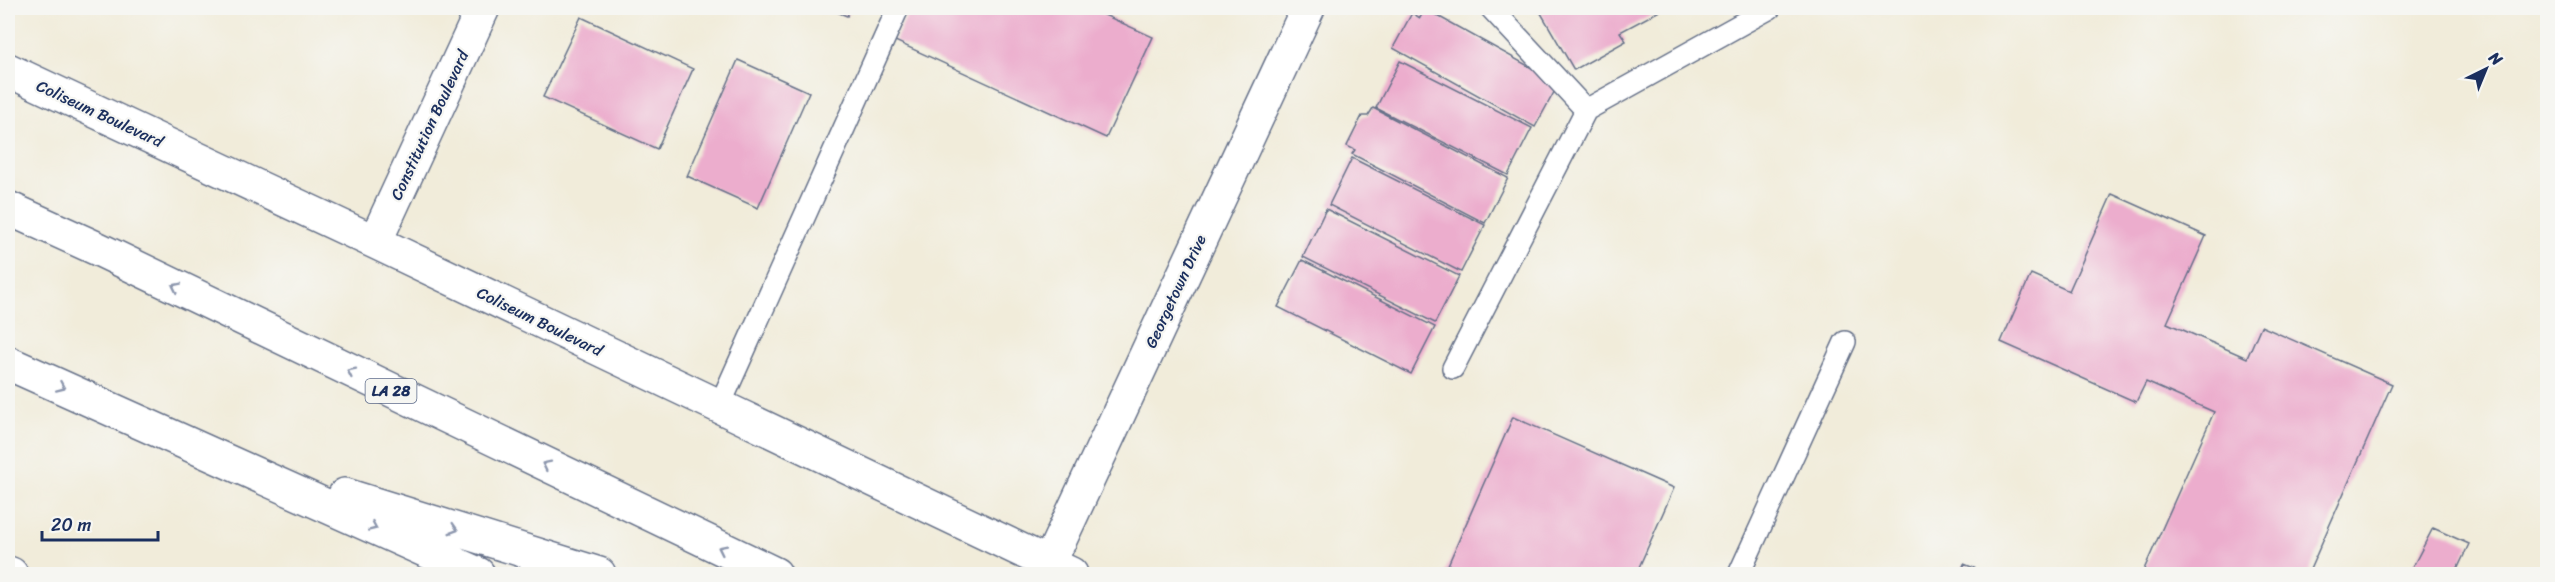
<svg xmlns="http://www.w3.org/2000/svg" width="2555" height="582" viewBox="0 0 2555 582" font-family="Sriracha,sans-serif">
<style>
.building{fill:#ecadcd}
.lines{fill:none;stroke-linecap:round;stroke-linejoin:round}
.service-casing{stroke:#667189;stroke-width:24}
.minor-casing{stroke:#667189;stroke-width:36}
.trunk-casing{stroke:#667189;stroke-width:36}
.service{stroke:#fff;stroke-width:21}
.minor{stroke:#fff;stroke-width:33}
.trunk{stroke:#fff;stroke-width:33}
.oneway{stroke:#8d97ae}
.labels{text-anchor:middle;stroke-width:4.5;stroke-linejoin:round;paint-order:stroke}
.shield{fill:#f6f6f2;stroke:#5d6b8a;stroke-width:1.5}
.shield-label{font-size:15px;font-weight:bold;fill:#1b2f5e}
.street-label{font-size:16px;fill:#1b2f5e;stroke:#f6f6f2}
</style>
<rect width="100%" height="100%" fill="#f6f6f2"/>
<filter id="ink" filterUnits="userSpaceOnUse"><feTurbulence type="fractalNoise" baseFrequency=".0167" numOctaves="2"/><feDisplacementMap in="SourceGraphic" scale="12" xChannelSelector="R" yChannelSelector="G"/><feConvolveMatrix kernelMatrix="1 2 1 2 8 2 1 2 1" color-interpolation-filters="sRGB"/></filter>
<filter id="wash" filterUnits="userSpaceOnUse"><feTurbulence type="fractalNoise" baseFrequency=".008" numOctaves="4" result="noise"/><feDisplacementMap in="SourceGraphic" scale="24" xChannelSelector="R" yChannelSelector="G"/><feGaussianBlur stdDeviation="1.35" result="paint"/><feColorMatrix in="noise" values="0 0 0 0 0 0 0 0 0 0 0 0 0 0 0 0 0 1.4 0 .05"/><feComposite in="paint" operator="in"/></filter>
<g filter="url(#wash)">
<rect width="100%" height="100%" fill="#f1ecda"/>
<g id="blocks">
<!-- building -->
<path class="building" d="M827 8H851L847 16Z
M910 8H1089L1153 37 1106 138 895 41Z
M1538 8H1665L1620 32 1626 41 1574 70Z
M1425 9 1559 83 1535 127 1393 48 1412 13 1420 18Z
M581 17 693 69 657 149 543 97Z
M738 60 809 92 758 208 687 176Z
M1400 61 1532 128 1508 175 1376 108Z
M1373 108 1508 178 1485 223 1352 154 1355 150 1347 146 1362 116H1368Z
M1352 158 1485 225 1461 272 1329 205Z
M2112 194 2206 236 2167 323 2247 358 2261 326 2392 384 2308 574H2142L2214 412 2146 382 2136 402 2001 342 2031 274 2069 291Z
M1326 209 1459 276 1435 323 1303 257Z
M1302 260 1435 327 1411 374 1278 307Z
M1513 417 1674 488 1636 574H1444Z
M2433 528 2469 544 2455 574H2409Z
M1964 564 1989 574H1960Z"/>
</g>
</g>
<g filter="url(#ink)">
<use href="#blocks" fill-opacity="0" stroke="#667189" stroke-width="1.5"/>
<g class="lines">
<!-- service casing -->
<g class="service-casing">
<path id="service" d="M1491 8 1586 110 1770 8
M1453 368 1586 110
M719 407 898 8
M1739 574 1845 342"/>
</g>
<!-- minor casing -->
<g class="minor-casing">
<path id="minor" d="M8 70 375 242 1071 574
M375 242 483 8
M8 573 11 574
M1044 574 1308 8"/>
</g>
<!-- trunk casing -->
<g class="trunk-casing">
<path id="trunk" d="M8 208 98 249 775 574
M8 363 478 574
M345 495 599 574"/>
</g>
<!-- service -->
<use href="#service" class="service"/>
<!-- minor -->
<use href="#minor" class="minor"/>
<!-- trunk -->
<use href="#trunk" class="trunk"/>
</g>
<!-- one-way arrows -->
<defs><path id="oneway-chevron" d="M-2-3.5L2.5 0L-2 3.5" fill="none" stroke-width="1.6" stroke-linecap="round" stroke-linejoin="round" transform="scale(1.5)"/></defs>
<g class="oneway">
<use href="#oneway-chevron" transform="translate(176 287) rotate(-154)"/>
<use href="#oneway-chevron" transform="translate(351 372) rotate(-154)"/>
<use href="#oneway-chevron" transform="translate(61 387) rotate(24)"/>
<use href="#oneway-chevron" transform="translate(546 465) rotate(-154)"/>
<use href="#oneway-chevron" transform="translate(373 527) rotate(24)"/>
<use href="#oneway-chevron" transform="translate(454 529) rotate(17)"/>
<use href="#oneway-chevron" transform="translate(722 549) rotate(-154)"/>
</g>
</g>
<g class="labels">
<!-- shield labels -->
<rect class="shield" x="365.5" y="379" width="51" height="24" rx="4.5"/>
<g class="shield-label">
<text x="391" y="396">LA 28</text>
</g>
<!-- street labels -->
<g class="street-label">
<text transform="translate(100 113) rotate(25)" y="6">Coliseum Boulevard</text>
<text transform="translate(429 125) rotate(-65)" y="6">Constitution Boulevard</text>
<text transform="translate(1175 291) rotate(-65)" y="6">Georgetown Drive</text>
<text transform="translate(540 321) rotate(26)" y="6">Coliseum Boulevard</text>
</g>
</g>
<!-- margin -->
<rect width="2555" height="582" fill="none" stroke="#f6f6f2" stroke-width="30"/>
<!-- north arrow -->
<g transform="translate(2486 69) rotate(43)" stroke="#f6f6f2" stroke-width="4.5" paint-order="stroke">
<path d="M0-4.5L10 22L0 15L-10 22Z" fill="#1b2f5e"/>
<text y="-9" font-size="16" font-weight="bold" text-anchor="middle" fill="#1b2f5e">N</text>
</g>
<!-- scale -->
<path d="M42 531v9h116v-9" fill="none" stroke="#1b2f5e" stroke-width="3"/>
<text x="51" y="531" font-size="18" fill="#1b2f5e" stroke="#f6f6f2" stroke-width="4.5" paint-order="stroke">20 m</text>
</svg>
